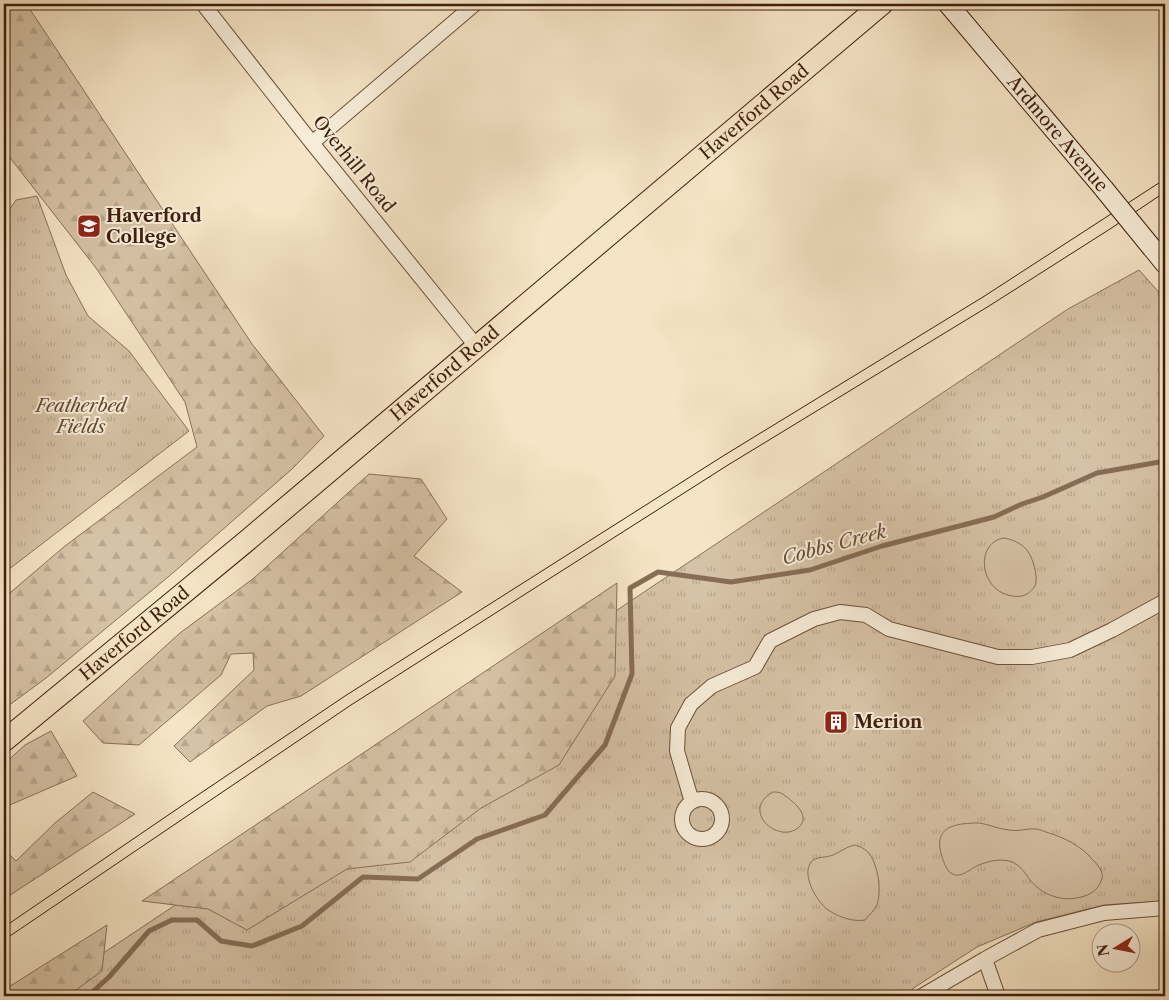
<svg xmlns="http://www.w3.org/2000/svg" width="1169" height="1000" viewBox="0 0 1169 1000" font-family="'Libre Caslon Text',serif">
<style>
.grass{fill:url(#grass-tufts);stroke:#8a705a}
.forest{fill:url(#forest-firs);stroke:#8a705a}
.pitch{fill:#d6c2a6;stroke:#8a705a}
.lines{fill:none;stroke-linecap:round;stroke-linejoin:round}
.stream{stroke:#876d56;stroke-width:5}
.street-casing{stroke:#6c503b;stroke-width:16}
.secondary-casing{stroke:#3f1e0d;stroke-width:21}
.primary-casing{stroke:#3f1e0d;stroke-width:23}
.street{stroke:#f8edd9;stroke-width:14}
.secondary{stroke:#f8edd9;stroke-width:19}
.primary{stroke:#f5e4c5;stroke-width:21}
.tram{stroke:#3f1e0d;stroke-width:1}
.secondary-bridge-casing{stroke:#3f1e0d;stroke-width:21;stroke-linecap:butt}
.secondary-bridge{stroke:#f8edd9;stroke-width:19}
.labels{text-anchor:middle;stroke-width:4;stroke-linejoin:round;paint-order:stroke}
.street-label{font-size:18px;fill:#3f1e0d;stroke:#f8edd9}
.poi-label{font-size:18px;font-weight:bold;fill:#3f1e0d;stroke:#f8edd9;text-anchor:start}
.park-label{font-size:18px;font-style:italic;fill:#654733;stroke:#f8edd9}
.water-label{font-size:19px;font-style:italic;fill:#694c37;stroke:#f8edd9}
</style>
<defs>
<pattern id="grass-tufts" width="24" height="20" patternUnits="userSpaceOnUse" patternTransform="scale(1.25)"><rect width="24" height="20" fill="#d6c2a6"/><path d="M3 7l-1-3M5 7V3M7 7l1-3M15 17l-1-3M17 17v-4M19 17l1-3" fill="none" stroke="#b9a68e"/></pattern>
<pattern id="forest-firs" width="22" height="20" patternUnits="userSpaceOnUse" patternTransform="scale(1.25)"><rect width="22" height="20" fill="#d6c2a6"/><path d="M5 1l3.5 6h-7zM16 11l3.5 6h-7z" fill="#b9a68e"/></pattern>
</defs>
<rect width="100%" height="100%" fill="#f5e4c5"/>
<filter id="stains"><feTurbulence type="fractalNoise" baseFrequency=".004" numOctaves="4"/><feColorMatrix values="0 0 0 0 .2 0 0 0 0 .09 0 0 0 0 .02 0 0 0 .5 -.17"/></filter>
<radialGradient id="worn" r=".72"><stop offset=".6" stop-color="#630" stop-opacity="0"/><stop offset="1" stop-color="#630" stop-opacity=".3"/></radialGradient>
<!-- grass -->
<path class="grass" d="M37 196 66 275 88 316 129 351 189 431 4 573V217L16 200Z
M1139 270 1165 299V901L1104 905 1036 922 977 947 915 987 905 996H39L1068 309Z"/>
<!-- forest -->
<path class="forest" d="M4 4H26L27 5 252 344 324 436 292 469 174 572 46 678 4 709V598L65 546 197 447 185 402 96 268 4 150Z
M369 474 421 479 447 519 414 556 462 592 301 696 267 706 190 762 174 746 254 670 253 653 231 654 221 675 139 745 103 743 83 721 180 633 254 578Z
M617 583 615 676 559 765 481 808 410 862 347 869 247 930 208 909 142 901Z
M51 731 77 776 5 807 4 810V764L25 745Z
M93 792 135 814 4 899V849L16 861 55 823Z
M107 925 102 971 68 996H4V990Z"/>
<!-- pitch -->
<path class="pitch" d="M1003 538C1011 539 1018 542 1024 547 1032 553 1039 577 1035 586 1033 589 1030 592 1027 594 1021 597 1015 597 1008 595 980 588 975 544 1003 538Z
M773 792C775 792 778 792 781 793 783 794 785 796 787 797 796 804 811 817 798 828 777 844 740 810 773 792Z
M980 823C990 825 999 829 1009 830 1018 832 1027 828 1036 829 1039 829 1043 831 1046 832 1066 838 1081 846 1094 861 1099 867 1105 873 1101 881 1098 890 1090 895 1081 897 1063 902 1043 896 1030 880 1025 873 1021 866 1012 862 1002 858 988 861 979 865 971 868 960 880 951 873 946 870 944 862 942 857 932 826 955 823 980 823Z
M854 845C859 846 864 848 868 852 878 863 882 891 877 905 874 911 869 915 865 920 852 922 839 917 828 910 817 902 801 875 811 862 816 856 826 858 833 855 840 852 846 847 854 845Z"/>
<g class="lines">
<!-- stream -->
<path class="stream" d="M88 996 109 977 149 931 172 920H197L221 941 252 946 302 926 363 877 418 879 477 839 545 815 605 745 632 674 630 588 658 572 731 582 810 570 882 546 994 517 1022 504 1043 497 1097 473 1165 461"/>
<!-- street casing -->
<g class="street-casing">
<path id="street" d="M203 4 312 143 477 347
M312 143 475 4
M682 819a20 20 0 1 1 40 0a20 20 0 1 1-40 0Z
M692 802 677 751 678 728 691 704 712 686 755 667 770 641 814 619 840 612 866 615 889 629 998 657H1032L1070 650 1112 630 1165 601
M985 959 998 996
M922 996 985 959 1038 930 1104 913 1165 908"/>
</g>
<!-- secondary casing -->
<g class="secondary-casing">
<g id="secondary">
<path id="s1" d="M948 4 1104 189"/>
<path d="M1152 248 1165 264"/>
</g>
</g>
<!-- primary casing -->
<g class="primary-casing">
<g id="primary">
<path id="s2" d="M4 741 249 539 882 4"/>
</g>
</g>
<!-- street -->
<use href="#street" class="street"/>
<!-- secondary -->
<use href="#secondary" class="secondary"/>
<!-- primary -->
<use href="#primary" class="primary"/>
<!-- tram -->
<path class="tram" d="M4 927 183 805 345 696 723 456 983 297 1165 179
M4 940 351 705 728 465 989 306 1110 229 1165 192"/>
<!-- secondary-bridge casing -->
<g class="secondary-bridge-casing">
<path id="secondary-bridge" d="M1104 189 1152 248"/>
</g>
<!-- secondary-bridge -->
<use href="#secondary-bridge" class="secondary-bridge"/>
</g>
<!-- icons -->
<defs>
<g id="university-square" transform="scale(1.25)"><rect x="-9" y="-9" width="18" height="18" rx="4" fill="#8f2418" stroke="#f8edd9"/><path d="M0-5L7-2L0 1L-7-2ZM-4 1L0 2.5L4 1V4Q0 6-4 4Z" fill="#fff"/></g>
<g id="building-square" transform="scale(1.25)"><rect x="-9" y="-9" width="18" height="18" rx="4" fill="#8f2418" stroke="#f8edd9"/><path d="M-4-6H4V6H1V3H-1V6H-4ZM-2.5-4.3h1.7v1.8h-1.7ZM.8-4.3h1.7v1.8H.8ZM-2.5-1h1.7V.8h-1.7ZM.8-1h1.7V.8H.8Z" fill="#fff"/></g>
</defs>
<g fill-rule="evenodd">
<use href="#university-square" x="89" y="226"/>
<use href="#building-square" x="836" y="722"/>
</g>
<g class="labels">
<!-- street labels -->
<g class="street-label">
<text dy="6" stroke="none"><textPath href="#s2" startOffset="979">Haverford Road</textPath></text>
<text dy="6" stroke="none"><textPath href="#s1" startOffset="170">Ardmore Avenue</textPath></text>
<text transform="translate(354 164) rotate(51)" y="6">Overhill Road</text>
<text dy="6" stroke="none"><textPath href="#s2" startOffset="574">Haverford Road</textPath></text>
<text dy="6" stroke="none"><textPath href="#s2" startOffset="169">Haverford Road</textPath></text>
</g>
<!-- poi labels -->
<g class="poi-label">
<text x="106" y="222">Haverford<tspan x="106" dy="21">College</tspan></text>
<text x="854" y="728">Merion</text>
</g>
<!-- park labels -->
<g class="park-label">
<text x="81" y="412">Featherbed<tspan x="81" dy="21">Fields</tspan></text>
</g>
<!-- water labels -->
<g class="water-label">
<text transform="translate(834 544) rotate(-15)" y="7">Cobbs Creek</text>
</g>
</g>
<!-- margin -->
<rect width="1169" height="1000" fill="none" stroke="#f5e4c5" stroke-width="20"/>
<rect x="5" y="5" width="1159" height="990" fill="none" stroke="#3f1e0d" stroke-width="2.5"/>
<rect x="10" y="10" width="1149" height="980" fill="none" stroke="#3f1e0d"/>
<!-- north arrow -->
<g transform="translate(1116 948) rotate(260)"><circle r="24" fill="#f8edd9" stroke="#ae9a87"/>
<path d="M0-4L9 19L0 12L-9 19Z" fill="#8f2418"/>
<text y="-8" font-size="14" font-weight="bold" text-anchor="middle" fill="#3f1e0d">N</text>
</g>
<rect width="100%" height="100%" filter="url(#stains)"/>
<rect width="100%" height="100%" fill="url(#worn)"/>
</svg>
